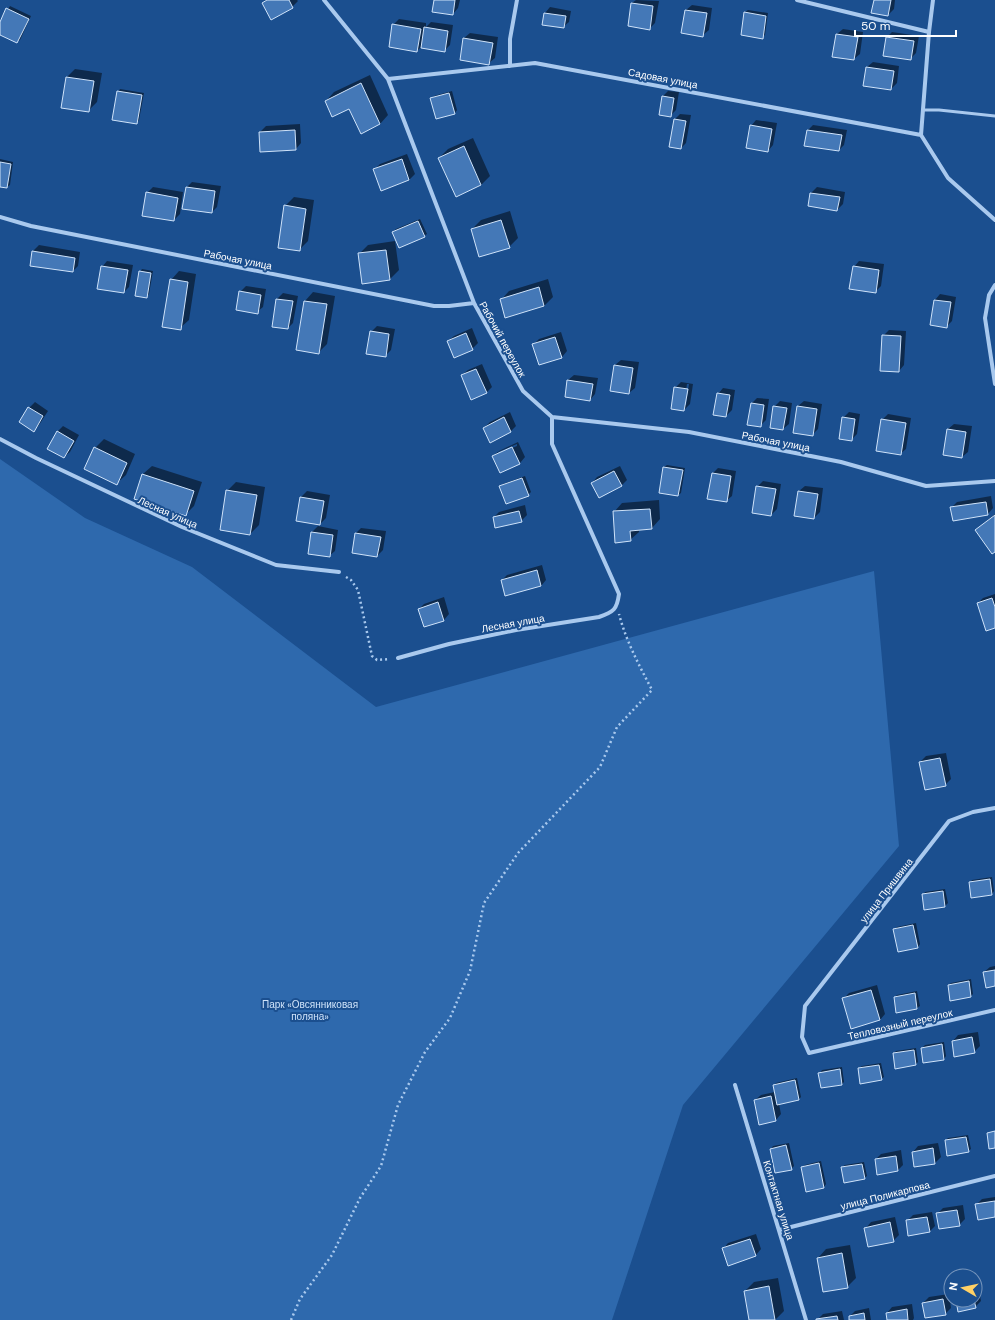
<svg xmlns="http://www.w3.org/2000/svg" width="995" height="1320" viewBox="0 0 995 1320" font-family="'DM Sans',sans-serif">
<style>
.green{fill:#2e69ad}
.shadow{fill:#0007;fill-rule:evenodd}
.building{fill:#4478b7;stroke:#cfe3fa}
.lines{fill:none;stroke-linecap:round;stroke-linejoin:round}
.path{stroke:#a9c9ee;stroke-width:2.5;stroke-dasharray:2 3;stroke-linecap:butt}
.lane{stroke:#a9c9ee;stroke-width:3}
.street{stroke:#a9c9ee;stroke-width:4}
.labels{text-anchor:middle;stroke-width:4;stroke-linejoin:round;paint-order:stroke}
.street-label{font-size:10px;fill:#fff;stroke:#1b4f8f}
.park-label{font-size:10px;fill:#cfe3fa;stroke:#1b4f8f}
</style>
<rect width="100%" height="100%" fill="#1b4f8f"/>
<!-- green -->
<path class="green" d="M0 459 85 518 192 567 376 707 874 571 899 846 683 1105 612 1320H0Z"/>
<!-- shadow -->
<path class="shadow" d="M266 0H297L298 1 292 7 263 3Z
M435 0H460L458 8 453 14Z
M636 0 659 1 655 23 649 29 632 3Z
M875 0H895L894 9 888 15Z
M692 5 712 8 709 30 703 35 686 10Z
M10 6 31 16 20 40 17 42 0 34V24Z
M550 7 571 11 569 22 563 27 543 24 545 13Z
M748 10 768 13 765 35 762 37 745 12Z
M399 19 426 23V27L431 22 453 25 450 45 444 51 421 47 417 51 393 25Z
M843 29 863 32 860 54 854 59 837 34Z
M892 32 919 36 916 53 910 59 887 37Z
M470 33 498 37 495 58 489 63 464 38Z
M873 62 899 66 897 83 891 89 867 67Z
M75 69 102 73 97 102 88 111 67 77Z
M370 75 388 115 380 124 350 107 326 101 334 92Z
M120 89 144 93 139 120 137 123 118 92Z
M452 91 457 110 455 113 432 99 434 96Z
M668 91 679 92 676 110 670 116 663 96Z
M680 114 691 115 686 143 681 148 675 119Z
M756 120 777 123 773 145 768 151 751 126Z
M300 124 301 143 296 149 261 151 260 132 266 126Z
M813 125 847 130 844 145 839 150 808 130Z
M473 138 490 176 481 185 456 196 439 158 448 149Z
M407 154 415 174 409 180 382 190 374 170 380 164Z
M0 159 13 162 10 185 7 187 0 186Z
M192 182 221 186 217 207 212 212 187 187Z
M153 187 183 192 180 214 174 220 147 193Z
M817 187 845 192 843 204 837 210 809 205 811 193Z
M294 197 314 200 308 241 299 250 285 206Z
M510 211 518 238 509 247 472 229 481 220Z
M420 219 427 234 424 236 393 232 396 229Z
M395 241 399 270 390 279 359 254 368 245Z
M39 245 80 252 78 266 73 271 33 251Z
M107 261 133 265 129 287 124 292 102 267Z
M859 261 884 264 881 286 875 292 854 267Z
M142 269 153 271 149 294 146 297 140 272Z
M179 271 196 274 189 320 180 328 171 280Z
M548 279 553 297 544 306 506 317 501 300 509 291Z
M246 286 266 289 263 307 257 312 240 292Z
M313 292 335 296 327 344 318 353 297 349 305 301Z
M283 293 298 296 293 323 288 328 273 326 277 299Z
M940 294 956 297 952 321 946 327 935 300Z
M377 326 395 329 391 350 385 356 371 332Z
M472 328 478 343 472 349 448 341 454 336Z
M889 330 906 331 904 365 899 371 883 336Z
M561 332 567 351 562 357 540 364 533 345 539 339Z
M621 360 639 362 635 388 629 393 615 365Z
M482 364 492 387 486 393 462 375 468 370Z
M574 375 598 378 595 394 590 400 568 380Z
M681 382 693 384 690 404 684 410 675 388ZM687 384H689L686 405H684Z
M723 388 735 390 732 410 726 416 718 394Z
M757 398 769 399 766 420 760 426 752 403Z
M780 401 792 403 789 424 783 429 774 407Z
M804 401 822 404 818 429 812 435 798 406Z
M35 402 48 411 39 425 34 430 29 408Z
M510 412 516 426 511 431 490 441 484 428 490 422Z
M849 412 860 414 857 434 851 440 843 418Z
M888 414 911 418 906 449 900 454 882 420Z
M954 424 972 426 968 452 962 457 948 429Z
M63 426 79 435 70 452 64 457 57 432Z
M104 439 135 454 126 475 117 483 95 448Z
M518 442 525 457 520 463 500 472 493 456 499 451ZM517 444V446L498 454V452Z
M667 465 685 468 681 493 678 495 664 467Z
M152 466 202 482 194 506 185 515 143 474Z
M620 466 627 480 621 486 592 483 597 477Z
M718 468 736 471 732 496 726 501 713 473Z
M525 476 531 492 528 495 500 487 503 484Z
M763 481 781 484 777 509 771 515 757 487Z
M236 482 265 487 259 525 250 534 227 491Z
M805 486 823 488 820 512 814 518 799 491Z
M307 491 330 495 326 518 320 524 297 520 301 497Z
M991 496 993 508 988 514 951 508 957 502Z
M659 500 660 519 652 528 639 529V532L630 540 614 512 622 503Z
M525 505 527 515 521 521 494 517 499 512Z
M995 514V550L976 530Z
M318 526 338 530 335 551 329 556 309 553 312 532Z
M361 528 386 531 383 550 377 556 356 533Z
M542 565 546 580 541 586 502 580 507 575Z
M995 594V627L978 603 983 598Z
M444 597 449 614 444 620 419 609 424 604Z
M946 753 951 779 945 785 920 762 926 756Z
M992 877 994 891 992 894 970 883 972 880Z
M945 889 948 903 945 906 925 909 923 895 925 892Z
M916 923 920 944 918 947 894 930 897 927Z
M995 966V985L984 972 990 967Z
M971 979 973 994 971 996 949 985 951 983Z
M877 985 885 1014 880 1020 843 999 849 993Z
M917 991 920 1006 917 1008 897 1011 895 997 897 995Z
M978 1032 980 1046 974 1052 953 1041 958 1035Z
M944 1042 946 1056 944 1059 924 1062 922 1048 925 1045Z
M916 1048 918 1062 916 1064 894 1053 896 1051Z
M881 1063 884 1077 881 1079 859 1068 862 1066Z
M842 1067 844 1082 842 1084 820 1073 822 1070Z
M797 1078 801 1097 799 1099 779 1104 781 1114 776 1120 755 1100 761 1095 775 1092 774 1086 776 1083Z
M968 1135 971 1149 968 1151 946 1140 948 1138Z
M789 1143 794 1166 791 1169 771 1149 773 1146Z
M938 1143 941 1157 935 1163 913 1152 918 1146Z
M901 1150 903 1165 898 1170 876 1159 881 1154Z
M821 1161 826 1184 824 1187 802 1168 805 1165Z
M864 1162 867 1176 864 1178 842 1167 845 1165Z
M995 1197V1216L976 1205 982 1199Z
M963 1205 965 1219 959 1225 937 1214 943 1208Z
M932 1212 935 1226 929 1232 907 1221 913 1215Z
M895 1217 899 1235 893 1241 866 1228 871 1222Z
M756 1234 761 1249 756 1255 728 1264 723 1249 728 1243Z
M850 1245 856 1278 847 1287 818 1258 826 1249Z
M778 1278 784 1311 775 1320H750L745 1291 754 1282Z
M978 1285 981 1301 975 1307 957 1300H975V1286Z
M949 1294 951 1308 945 1314 923 1303 929 1297Z
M912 1304 914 1318 913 1320H888L887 1313 892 1307Z
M869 1308 871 1320H850V1316L855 1311Z
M842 1311 844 1320H817L823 1314Z"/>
<!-- building -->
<path class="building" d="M267 0H289L293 8 271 20 262 3Z
M434 0H455L453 15 432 12Z
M874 0H891L888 16 871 13Z
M631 3 653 6 650 30 628 26Z
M6 8 29 19 17 43 0 35V22Z
M685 10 707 13 703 37 681 33Z
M744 12 766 16 763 39 741 35Z
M544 13 566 16 564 28 542 25Z
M392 24 421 29 417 52 389 47Z
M424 27 448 31 445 52 421 48Z
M836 34 858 37 854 60 832 57Z
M886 37 914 41 911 60 883 56Z
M463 38 493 43 489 65 460 60Z
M866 67 894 71 891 90 863 86Z
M66 77 94 81 89 112 61 108Z
M361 83 380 124 361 134 349 109 332 117 325 101Z
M117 91 142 95 137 124 112 120Z
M449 93 455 114 436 119 430 98Z
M662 96 674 98 671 117 659 115Z
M674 119 686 121 681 149 669 147Z
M750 125 772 129 768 152 746 148Z
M295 130 296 150 260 152 259 132Z
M807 130 842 135 839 151 804 146Z
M464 146 481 185 456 197 438 158Z
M402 159 409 180 381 191 373 169Z
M0 162 11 164 7 188 0 187Z
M186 187 215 191 212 213 182 209Z
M146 192 178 198 174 221 142 216Z
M810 193 840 197 837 211 808 206Z
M284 205 306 209 300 251 278 248Z
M501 220 510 248 479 257 471 229Z
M418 221 425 237 399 248 392 232Z
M386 250 390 280 362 284 358 253Z
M32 251 75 258 73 272 30 266Z
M101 266 128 270 124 293 97 289Z
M853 266 879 270 876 293 849 289Z
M139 271 151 273 147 298 135 296Z
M170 279 188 282 181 330 162 327Z
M539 287 544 306 505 318 500 299Z
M239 291 261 295 258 314 236 310Z
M276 299 293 301 288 329 272 327Z
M934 300 951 302 947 328 930 325Z
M304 301 327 304 319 354 296 350Z
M370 331 389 334 386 357 366 354Z
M466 333 473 350 454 358 447 341Z
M882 335 901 336 899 372 880 371Z
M555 337 562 358 539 365 532 344Z
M614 365 633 368 629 394 610 391Z
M476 369 487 393 471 400 461 375Z
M567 380 593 384 590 401 565 397Z
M674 387 688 389 684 411 671 409Z
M717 393 730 395 726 417 713 415Z
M751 403 764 405 761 427 747 425Z
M773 406 787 408 783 430 770 428Z
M797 406 817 409 813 436 793 433Z
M28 407 43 416 34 432 19 422Z
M504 417 511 432 490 443 483 428Z
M842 417 855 419 852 441 839 439Z
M881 419 906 423 901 455 876 451Z
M947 429 966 432 962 458 943 455Z
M57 431 74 441 64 458 47 449Z
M94 447 127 463 117 485 84 469Z
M512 447 520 464 500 473 492 456Z
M663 467 683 470 678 496 659 493Z
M614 471 622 486 599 498 591 483Z
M712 473 731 476 727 502 707 499Z
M142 474 194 491 186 516 134 499Z
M522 478 529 496 506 504 499 486Z
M756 486 776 489 771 516 752 513Z
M226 490 257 495 250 535 220 530Z
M798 491 818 494 814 519 794 516Z
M300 497 324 501 320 525 296 521Z
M986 502 988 515 953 521 950 507Z
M650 509 652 529 630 531 631 541 615 543 613 511Z
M519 511 522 522 495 528 493 517Z
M995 515V552L992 554 975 530Z
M311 532 333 535 330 557 308 554Z
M355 533 381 537 377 557 352 553Z
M537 570 541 586 505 596 501 580Z
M992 598 995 607V628L986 631 977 603Z
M438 602 444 621 424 627 418 609Z
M940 758 946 786 925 790 919 762Z
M990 879 992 895 971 898 969 882Z
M943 891 945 907 924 910 922 894Z
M913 925 918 948 898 952 893 929Z
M995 970V986L986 988 983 972Z
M969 981 971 997 950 1001 948 985Z
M871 990 880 1020 851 1029 842 998Z
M915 993 917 1009 896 1013 894 997Z
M972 1037 975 1053 954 1057 952 1041Z
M942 1044 944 1060 923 1063 921 1048Z
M914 1050 916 1065 895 1069 893 1053Z
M879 1065 882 1080 860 1084 858 1068Z
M840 1069 842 1085 821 1088 818 1073Z
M795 1080 799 1100 777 1105 773 1085Z
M771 1096 776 1121 759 1125 754 1100Z
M995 1131V1148L989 1149 987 1133Z
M966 1137 969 1152 947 1156 945 1140Z
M786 1145 792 1170 775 1173 770 1149Z
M933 1148 935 1164 914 1167 912 1152Z
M896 1156 898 1171 877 1175 875 1159Z
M819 1163 824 1188 806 1192 801 1167Z
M862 1164 865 1179 844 1183 841 1167Z
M995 1201V1217L978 1220 975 1204Z
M957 1210 960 1226 939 1229 936 1213Z
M927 1217 930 1232 908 1236 906 1220Z
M890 1222 894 1242 868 1247 864 1228Z
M750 1239 756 1256 728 1266 722 1248Z
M842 1253 848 1288 823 1292 817 1258Z
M769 1286 775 1320H749L744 1291Z
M943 1299 946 1315 925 1318 922 1303Z
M956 1300H974L976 1308 958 1312Z
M907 1309 908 1320H887L886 1313Z
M864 1313 865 1320H849V1316Z
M837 1316 838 1320H816V1319Z"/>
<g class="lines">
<!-- path -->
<path class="path" d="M346 577 351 580 358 590 372 656 377 660 390 659
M291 1320 300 1299 332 1255 360 1198 381 1166 398 1105 425 1052 450 1018 470 971 484 903 518 853 600 767 617 727 652 690C639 665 626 641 619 614"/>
<!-- lane -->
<path class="lane" d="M923 110H939L995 116"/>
<!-- street -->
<path class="street" d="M324 0 388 79 474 303 523 391 552 417V444L619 594C617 609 614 612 599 617L516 630 449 644 398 658
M797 0 929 32
M510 66V39L517 0
M388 79 535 63 921 135 948 178 995 220
M921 135 929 32 933 0
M0 217 31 226 434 306H449L474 303
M995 285 989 295 985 318 995 384
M552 417 689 432 841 462 926 486 995 481
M0 439 36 458 182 527 276 565 339 572
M995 808 973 812 949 821 805 1006 802 1037 809 1053 995 1010
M735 1085 806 1320
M779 1230 995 1176"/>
</g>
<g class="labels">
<!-- street labels -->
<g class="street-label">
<text transform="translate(663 78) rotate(11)" y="4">Садовая улица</text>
<text transform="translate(238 259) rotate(11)" y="4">Рабочая улица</text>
<text transform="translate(503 339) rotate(61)" y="4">Рабочий переулок</text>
<text transform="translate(776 441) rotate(11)" y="4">Рабочая улица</text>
<text transform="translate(168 512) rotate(24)" y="4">Лесная улица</text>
<text transform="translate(513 623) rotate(-10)" y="4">Лесная улица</text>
<text transform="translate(886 890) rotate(-52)" y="4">улица Пришвина</text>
<text transform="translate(900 1024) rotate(-13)" y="4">Тепловозный переулок</text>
<text transform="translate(885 1195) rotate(-14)" y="4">улица Поликарпова</text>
<text transform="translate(779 1200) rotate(73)" y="4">Контактная улица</text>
</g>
<!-- park labels -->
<g class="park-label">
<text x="310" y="1008">Парк «Овсянниковая<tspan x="310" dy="12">поляна»</tspan></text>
</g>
</g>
<!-- north arrow -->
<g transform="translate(963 1288) rotate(279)"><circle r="19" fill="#1b4f8f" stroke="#7695bc"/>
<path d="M0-3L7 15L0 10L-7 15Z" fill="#ffd166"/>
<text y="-6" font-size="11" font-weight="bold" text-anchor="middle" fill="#ffffff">N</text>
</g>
<!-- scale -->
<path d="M855 30v6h101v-6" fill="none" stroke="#ffffff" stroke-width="2"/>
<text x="861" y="30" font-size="12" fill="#ffffff" stroke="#1b4f8f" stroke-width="3" paint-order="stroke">50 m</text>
</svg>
